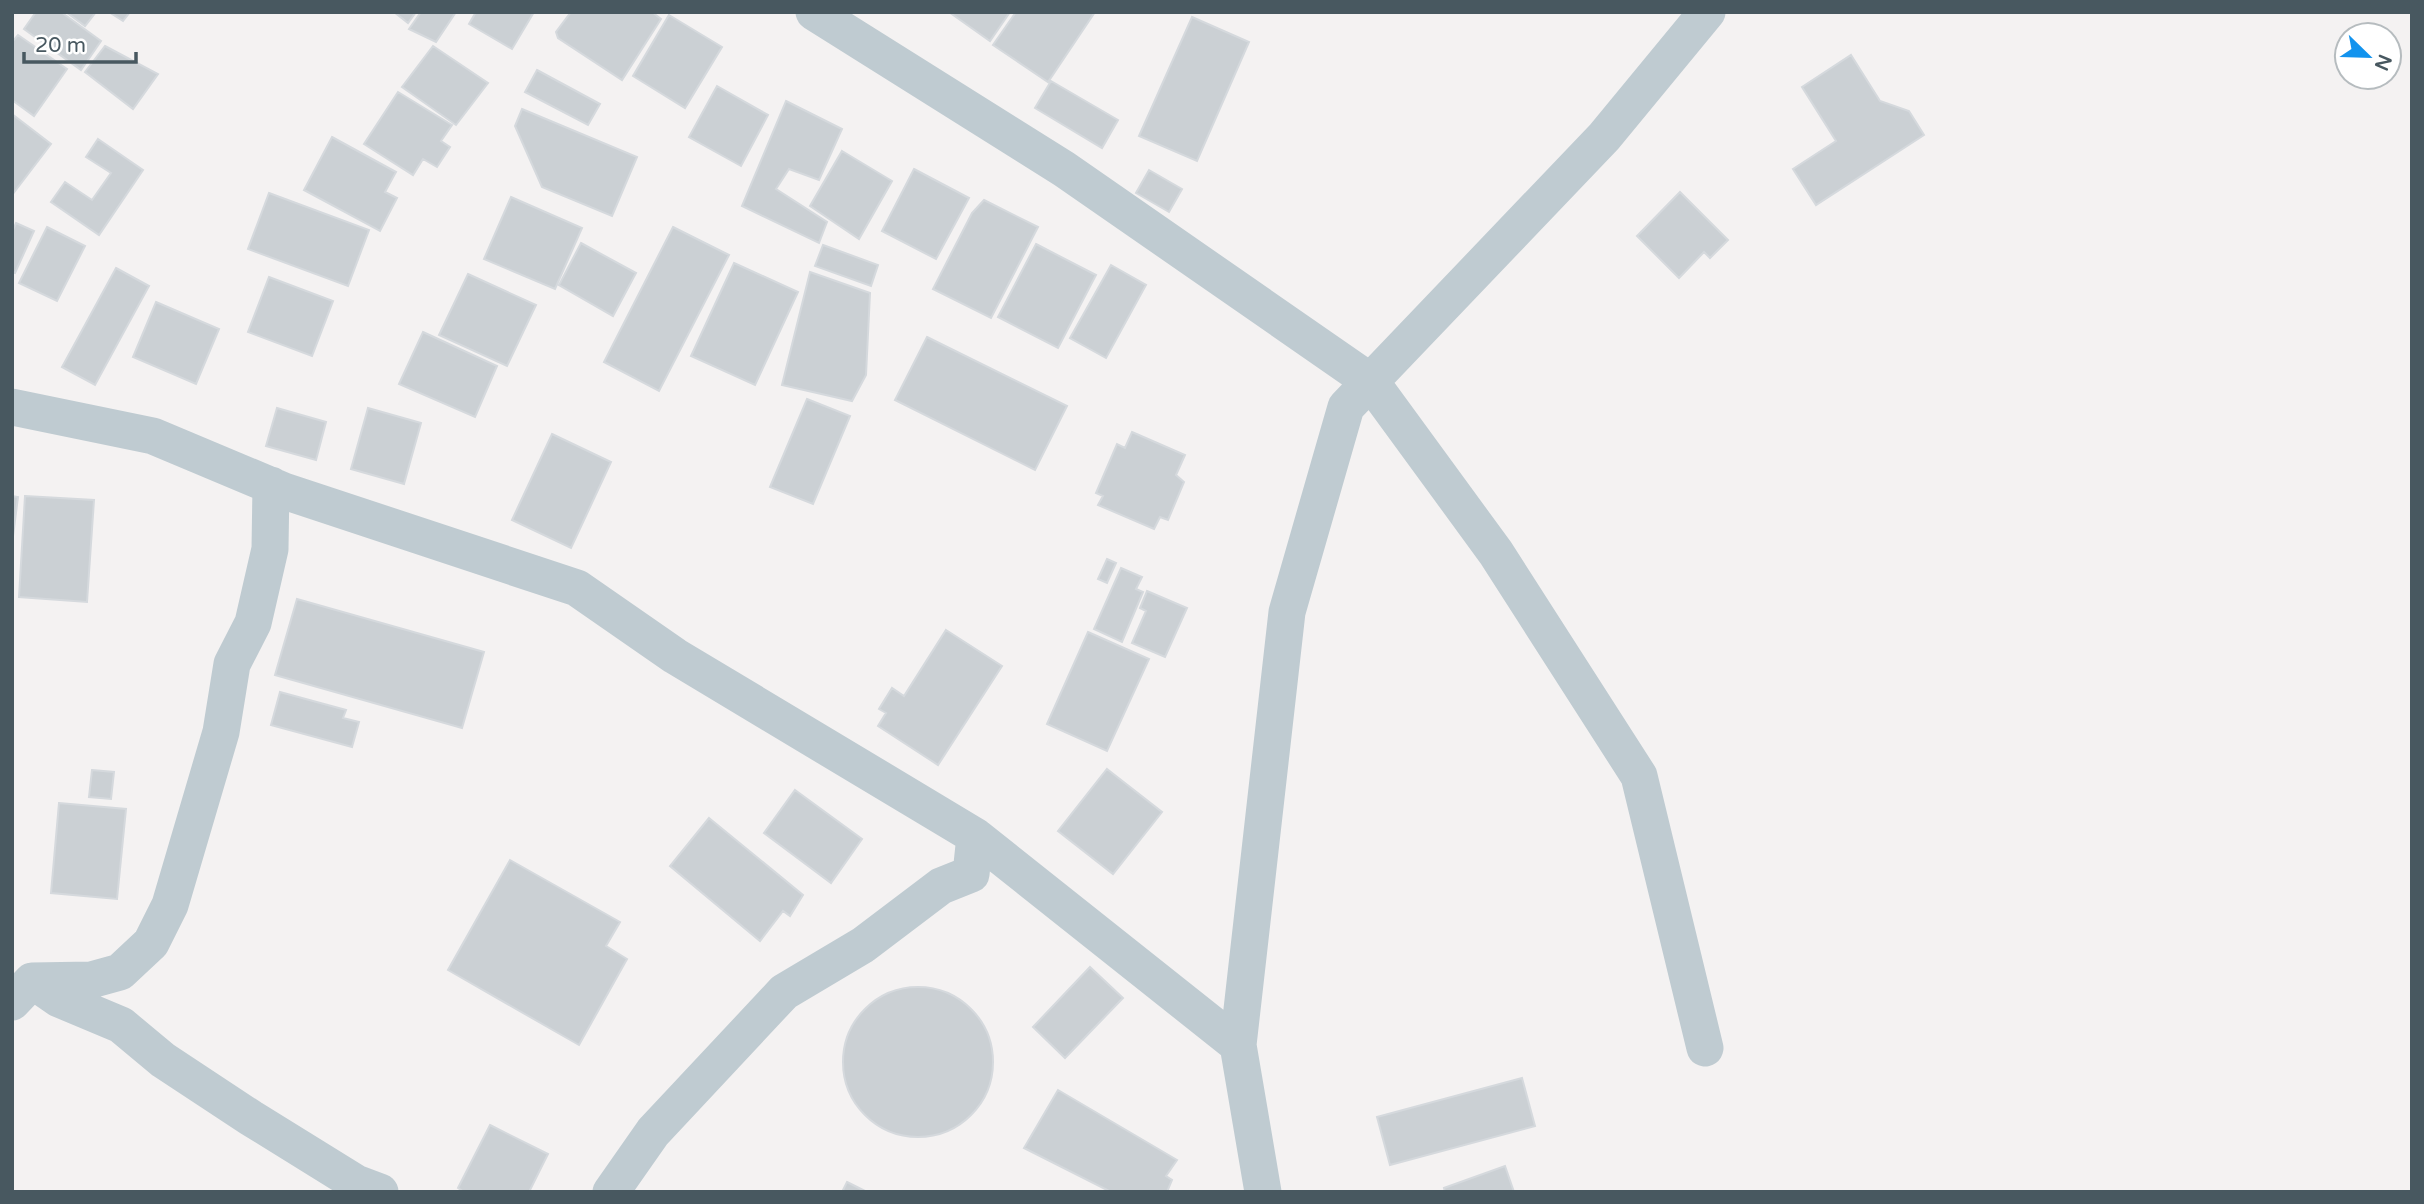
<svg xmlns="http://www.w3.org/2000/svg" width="2424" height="1204" viewBox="0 0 2424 1204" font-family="'Varela Round',sans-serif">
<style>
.building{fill:#cbd0d4;stroke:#d5d9dd;stroke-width:2}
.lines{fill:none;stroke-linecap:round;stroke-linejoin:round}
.street{stroke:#bfcbd1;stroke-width:37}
</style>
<rect width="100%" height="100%" fill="#f4f2f2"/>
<!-- building -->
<path class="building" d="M36 12H61L101 41 81 70 24 29Z
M66 12H96L85 26Z
M109 12H130L123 21Z
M394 12H416L408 23Z
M421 12H456L436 42 409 29Z
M476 12H534L512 49 469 24Z
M571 12H652L661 19 622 80 558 38 556 32Z
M949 12H1010L990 41Z
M1016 12H1095L1048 82 993 45Z
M669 15 722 47 685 108 633 76Z
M1192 17 1249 42 1197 161 1139 136Z
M18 35 67 69 34 116 12 100V42Z
M105 46 158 74 133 109 85 72Z
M433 46 488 83 456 125 402 87Z
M1851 55 1880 101 1909 111 1924 135 1816 205 1793 169 1836 141 1802 87Z
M537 70 600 104 588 125 525 92Z
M1051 81 1118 120 1102 148 1035 108Z
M717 86 768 115 741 166 689 137Z
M398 92 452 125 441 141 450 147 437 167 423 159 413 175 364 144Z
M786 101 842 129 819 180 789 169 776 189 827 222 819 243 742 206Z
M522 109 637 157 612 216 542 187 515 126Z
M12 114 51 144 12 195Z
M332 137 396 172 385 192 397 198 380 231 304 190Z
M98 139 143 170 99 235 51 202 65 182 92 200 111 173 86 157Z
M842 151 892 181 859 239 810 206Z
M914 169 969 198 936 259 882 231Z
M1149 170 1182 189 1169 212 1136 193Z
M1680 192 1728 240 1710 258 1704 252 1679 278 1637 236Z
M269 193 369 230 348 286 248 249Z
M511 197 582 228 555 289 484 259Z
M984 200 1038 227 991 318 933 289 972 213Z
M16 223 34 231 15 273 12 272V232Z
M47 227 85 246 57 301 19 283Z
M673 227 729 255 659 391 604 362Z
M581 243 636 273 613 316 559 285Z
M1036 244 1096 275 1058 348 998 317Z
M823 245 878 265 871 286 815 266Z
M734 263 798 292 755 385 691 356Z
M1111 265 1146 285 1106 358 1070 338Z
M116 268 149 286 95 385 62 367Z
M810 272 870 293 866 375 852 401 782 385Z
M468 274 536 305 507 366 439 335Z
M269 277 333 301 312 356 248 332Z
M156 302 219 329 196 384 133 357Z
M423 332 497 366 475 417 399 384Z
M927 337 1067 406 1035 470 895 400Z
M807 399 850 416 813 504 770 487Z
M277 408 326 422 316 460 266 446Z
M368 408 421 423 404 484 351 469Z
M1132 432 1185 455 1176 475 1184 482 1168 520 1160 517 1154 529 1098 505 1103 496 1096 493 1117 444 1125 448Z
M552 434 611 462 571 548 512 520Z
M12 496 18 497 12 544Z
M25 496 94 500 87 602 19 597Z
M1107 559 1116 563 1107 583 1098 579Z
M1121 568 1142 577 1136 589 1143 592 1122 642 1094 629Z
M1147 591 1187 608 1165 657 1132 643 1146 611 1140 608Z
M297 599 484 652 462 728 275 675Z
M946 630 1002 666 938 765 878 726 886 713 879 709 892 688 904 696Z
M1088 632 1149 659 1107 751 1047 724Z
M280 692 346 710 343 718 359 722 352 747 271 725Z
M1107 769 1162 812 1113 874 1058 831Z
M92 770 114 772 111 799 89 797Z
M795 790 862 839 831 883 764 833Z
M59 803 126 809 117 899 51 893Z
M709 818 803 895 790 916 783 911 760 941 670 866Z
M510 860 620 922 606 946 627 959 579 1045 448 970Z
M1090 967 1123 998 1065 1058 1033 1027Z
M843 1062a75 75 0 1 1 150 0a75 75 0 1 1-150 0Z
M1522 1078 1535 1126 1390 1165 1377 1117Z
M1058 1090 1177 1160 1166 1176 1172 1180 1167 1192H1111L1024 1148Z
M490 1125 548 1154 529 1192H464L458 1188Z
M1505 1166 1514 1192H1445L1444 1188Z
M847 1182 867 1192H842Z"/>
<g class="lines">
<!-- street -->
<path class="street" d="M814 12 1064 169 1371 382 1496 553 1639 776 1705 1048
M12 407 153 436 284 491 577 588 675 656 975 836 1238 1045
M33 981 59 999 121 1025 163 1060 251 1118 356 1183 380 1192
M12 1002 32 981 91 980 120 972 151 943 170 905 221 732 232 664 253 623 270 549 271 485
M611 1192 653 1132 784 992 863 945 941 886 971 874 975 836
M1263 1192 1238 1045 1287 612 1346 407 1604 137 1707 12"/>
</g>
<!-- border -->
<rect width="2424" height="1204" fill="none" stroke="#485860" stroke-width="28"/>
<!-- north arrow -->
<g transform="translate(2368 56) rotate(113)"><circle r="33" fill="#ffffff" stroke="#b6bcbf" stroke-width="2"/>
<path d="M0-5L12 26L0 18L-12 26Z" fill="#1293ee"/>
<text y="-10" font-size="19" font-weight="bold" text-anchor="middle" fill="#485860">N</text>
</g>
<!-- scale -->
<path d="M24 52v10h112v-10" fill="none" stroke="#485860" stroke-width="3.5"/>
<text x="35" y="52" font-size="21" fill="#485860" stroke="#ffffff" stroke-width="5" paint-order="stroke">20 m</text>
</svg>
